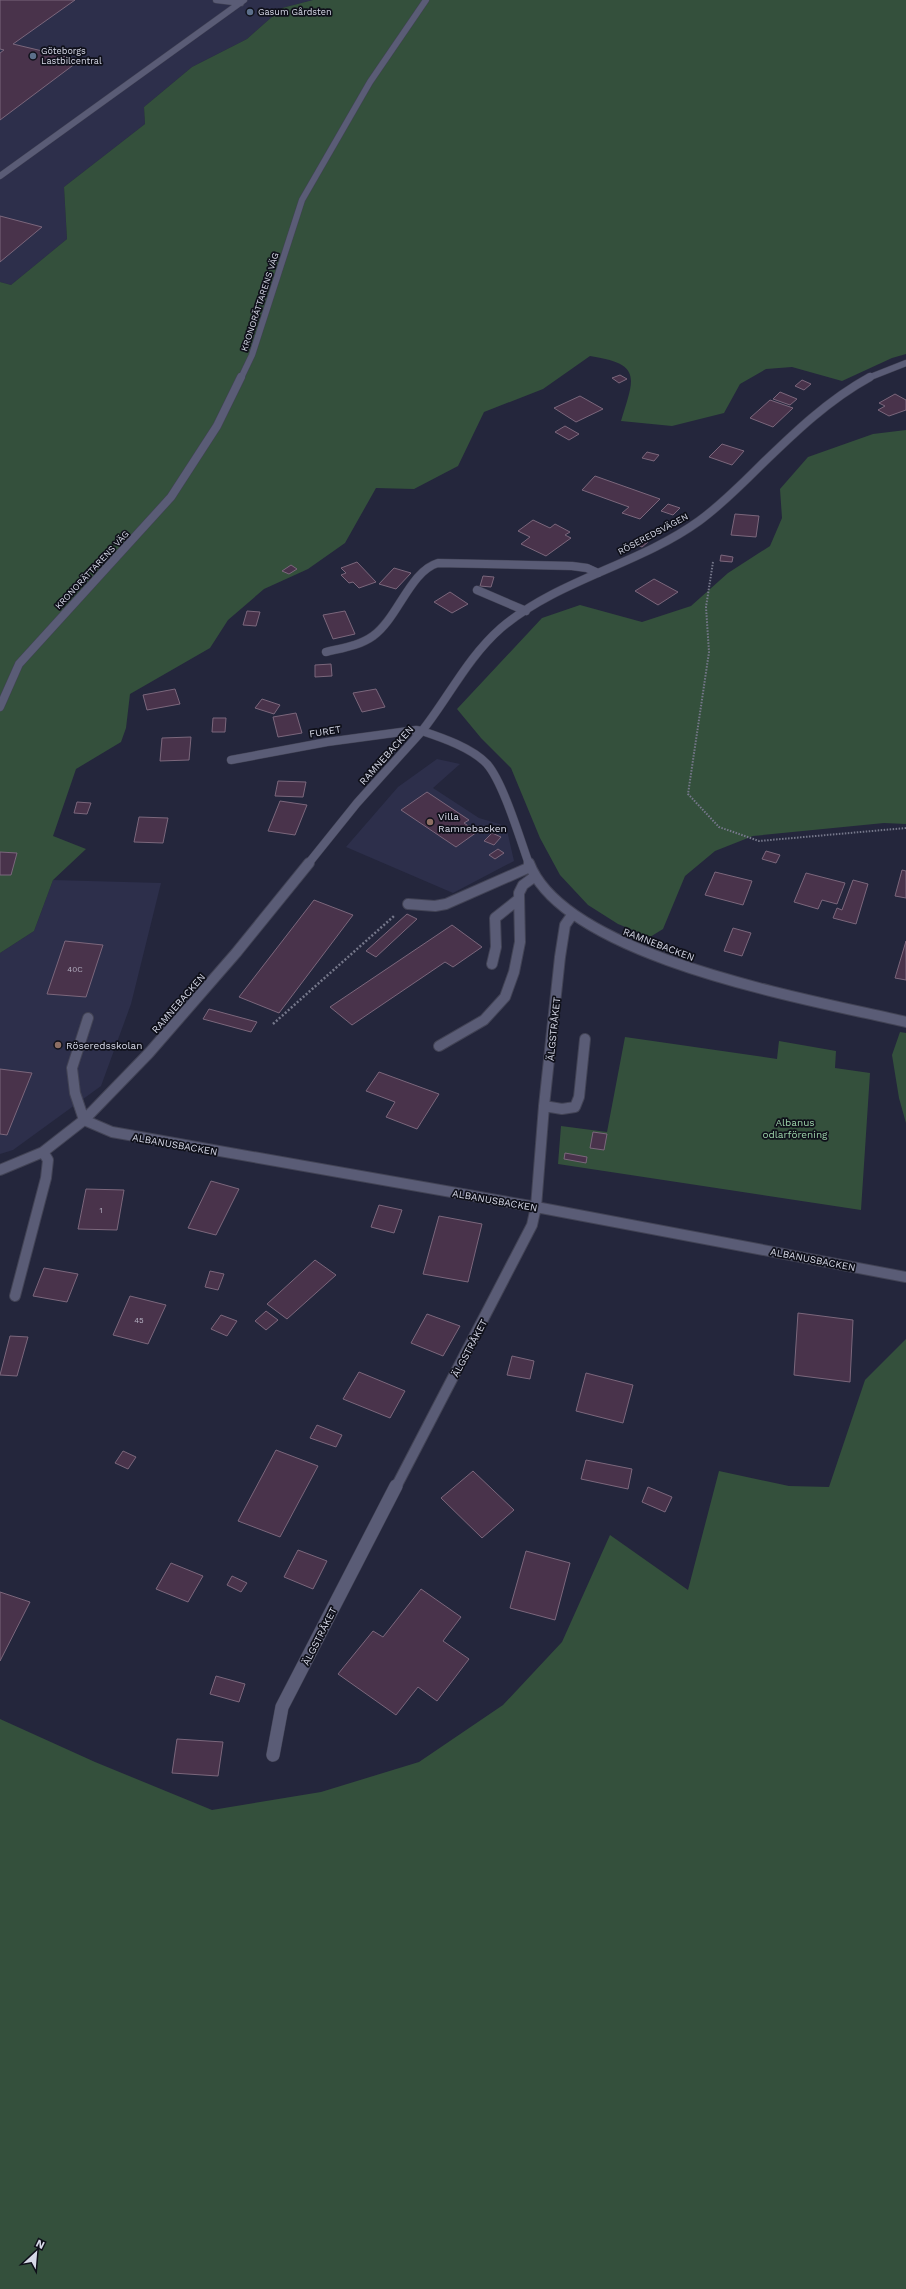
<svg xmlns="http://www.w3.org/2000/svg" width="906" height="2289" viewBox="0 0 906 2289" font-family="'Work Sans',sans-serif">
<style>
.built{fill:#2d2f4b}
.green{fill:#34503c}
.building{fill:#49334b;stroke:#7b677c}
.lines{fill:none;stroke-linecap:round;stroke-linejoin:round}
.minor-far3-casing{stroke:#424355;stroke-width:7}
.minor-far2-casing{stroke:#424355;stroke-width:9}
.minor-far1-casing{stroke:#424355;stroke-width:12}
.minor-casing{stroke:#424355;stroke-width:14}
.path-far1{stroke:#75778a;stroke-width:2;stroke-dasharray:1.5 1.5;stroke-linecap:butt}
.path{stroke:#75778a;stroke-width:2.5;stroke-dasharray:2 2;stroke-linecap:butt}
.minor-far3{stroke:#5a5c76;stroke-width:6}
.minor-far2{stroke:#5a5c76;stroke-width:8}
.minor-far1{stroke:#5a5c76;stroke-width:10}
.minor{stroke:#5a5c76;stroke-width:13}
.service-dot{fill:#5c6f8a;stroke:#0f101a;stroke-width:1.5}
.education-dot{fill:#8d6e63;stroke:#0f101a;stroke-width:1.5}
.labels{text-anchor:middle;stroke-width:3.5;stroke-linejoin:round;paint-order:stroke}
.number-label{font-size:8px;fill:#b4b0c1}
.far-poi-label{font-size:9px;fill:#d7d9e8;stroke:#0f101a;text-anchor:start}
.far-street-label{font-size:9px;fill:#d7d9e8;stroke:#0f101a}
.street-label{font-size:10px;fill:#d7d9e8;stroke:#0f101a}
.poi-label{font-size:10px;fill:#d7d9e8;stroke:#0f101a;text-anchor:start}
.park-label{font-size:10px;fill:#9dd3aa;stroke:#0f101a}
</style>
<rect width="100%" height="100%" fill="#24263c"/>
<!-- built -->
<path class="built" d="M0 0H313L282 8 247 39 192 67 144 107 145 124 64 187 67 239 11 285 0 282Z
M437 759 460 764 433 788 479 818 506 826 514 861 453 893 346 847 398 787Z
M53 880 161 883 131 1004 101 1086 13 1150 0 1154V953L34 931Z"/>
<!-- green -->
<path class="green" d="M313 0H906V354L892 358 842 381 792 367 766 369 740 384 724 413 672 426 621 421C634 378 643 364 590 356L543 389 484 412 458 466 414 489 376 488 345 543 308 569 264 589 228 620 210 648 130 694 126 728 121 742 76 769 53 836 86 849 53 880 34 931 0 953V282L11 285 67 239 64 187 145 124 144 107 192 67 247 39 282 8Z
M906 430V824L884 823 753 836 715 851 685 876 663 929 650 937 618 924 588 905 560 875 540 838 511 768 481 738 457 709 542 618 580 605 642 622 691 606 728 573 770 546 782 518 780 489 808 457 873 434Z
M900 1032 906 1033V1123L899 1098 892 1055Z
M625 1037 777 1059 779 1041 836 1051 835 1068 870 1073 861 1210 558 1164 561 1126 607 1132Z
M906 1339V2289H0V1719L95 1762 212 1810 321 1792 419 1762 503 1705 562 1642 610 1535 688 1590 719 1471 789 1486 829 1487 865 1380Z"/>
<!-- building -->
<path class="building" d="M0 0H75L13 44 80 60 0 120V53L4 50 0 49Z
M0 216 42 227 0 262Z
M620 375 627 379 619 383 612 378Z
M802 380 811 384 804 390 795 386Z
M780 392 797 399 790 405 773 399Z
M895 394 906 400V410L889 416 878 410 885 406 879 403Z
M580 396 603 409 576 422 554 408Z
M770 400 793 408 773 427 750 418Z
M565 426 579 434 569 440 555 432Z
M722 444 744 451 732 465 709 457Z
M647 452 659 455 654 461 642 458Z
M595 476 660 499 640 519 622 513 629 507 582 490Z
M668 504 680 508 673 515 661 511Z
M735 514 759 516 756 537 731 535Z
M533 520 550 528 555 524 570 532 565 535 571 538 546 556 521 544 530 537 518 531Z
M640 539 648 542 642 547 634 543Z
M721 555 733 557 732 562 720 561Z
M357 562 376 582 359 588 353 582 349 583 341 575 346 573 341 568Z
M291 565 297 569 289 574 282 571Z
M394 568 411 573 396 589 379 584Z
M483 576 494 577 491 587 480 586Z
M654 579 678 592 658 605 635 591Z
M450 592 468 604 452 613 434 602Z
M247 611 260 612 256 626 243 625Z
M345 611 355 634 333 639 323 615Z
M331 664 332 676 315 677V665Z
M175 689 180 704 147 710 143 695Z
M376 689 385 707 362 712 353 693Z
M262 699 280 705 274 714 255 708Z
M296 713 302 733 278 737 273 717Z
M213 718H226L225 732H212Z
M191 737 189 760 160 761 162 738Z
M278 781 306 782 303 797 275 796Z
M427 792 469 820 464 823 477 832 456 847 401 810Z
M280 801 307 805 295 835 268 831Z
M77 802 91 803 87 814 74 813Z
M139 817 168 818 163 843 134 842Z
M492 833 501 837 494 845 484 841Z
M498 849 504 853 495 859 489 855Z
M766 851 780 855 776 863 762 859Z
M0 852 17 853 11 875H0Z
M902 870 906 871V898L895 896Z
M715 872 752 881 743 905 705 895Z
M806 873 845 883 837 904 822 900 818 909 794 902Z
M853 880 868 884 856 924 833 918 837 908 842 910Z
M314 900 353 915 279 1013 239 997Z
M407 914 417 919 376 957 366 951Z
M452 925 482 947 453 967 445 962 352 1025 330 1007Z
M733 928 751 933 742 956 724 951Z
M65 941 103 945 86 997 47 994Z
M906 941V980L895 978Z
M209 1009 257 1022 251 1032 203 1019Z
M0 1069 32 1073 7 1135 0 1134Z
M379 1072 439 1094 417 1129 386 1117 395 1102 366 1091Z
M593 1132 607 1134 604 1150 590 1148Z
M565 1153 587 1157 586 1163 564 1159Z
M211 1181 239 1189 216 1235 188 1228Z
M86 1189 124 1190 117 1230 78 1229Z
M379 1205 402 1210 394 1233 371 1227Z
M439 1216 482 1224 468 1282 423 1274Z
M315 1260 336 1275 287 1319 267 1304Z
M44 1268 78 1274 67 1302 33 1296Z
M210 1271 224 1274 218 1290 205 1287Z
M130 1296 166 1305 148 1344 113 1335Z
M266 1311 278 1320 266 1330 255 1321Z
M798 1313 853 1320 850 1382 794 1375Z
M427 1314 460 1326 443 1356 411 1343Z
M221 1315 237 1321 227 1336 211 1329Z
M10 1336 28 1337 17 1376 0 1375Z
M512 1356 534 1361 530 1379 507 1375Z
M359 1372 405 1391 390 1418 343 1399Z
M586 1373 633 1385 623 1423 576 1411Z
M317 1425 342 1435 336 1447 310 1438Z
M276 1450 318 1466 280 1537 238 1521Z
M123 1451 136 1457 128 1469 115 1463Z
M586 1460 632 1469 628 1489 581 1479Z
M473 1471 514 1510 482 1538 441 1498Z
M648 1487 672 1497 665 1512 642 1502Z
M298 1550 327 1561 313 1589 284 1577Z
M526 1551 570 1563 555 1620 510 1608Z
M171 1563 203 1576 188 1602 156 1589Z
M232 1576 247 1583 241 1592 227 1585Z
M421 1589 461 1617 443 1641 469 1659 437 1701 418 1687 396 1715 338 1674 373 1631 383 1637Z
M0 1592 30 1602 0 1661Z
M216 1676 245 1684 239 1702 210 1694Z
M177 1739 223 1742 218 1776 172 1773Z"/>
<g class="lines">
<!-- minor-far3 casing -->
<g class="minor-far3-casing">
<path id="minor-far3" d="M216 0 241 3
M0 176 244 0
M241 378 252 355 302 200 370 82 426 0
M868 378 906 363"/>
</g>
<!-- minor-far2 casing -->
<g class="minor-far2-casing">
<path id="minor-far2" d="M477 590 526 611
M326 652C342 648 359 646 373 636 398 618 410 571 438 563L572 566 587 568 598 573
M0 707 19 664 171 497 217 426 241 377
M231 760 327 742 416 730 422 731C449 697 467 658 501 628 559 579 638 565 699 521 721 505 741 485 760 466 794 433 828 400 870 377
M308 864 357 803 422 731C443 738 472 748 487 764 503 782 520 839 529 864"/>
</g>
<!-- minor-far1 casing -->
<g class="minor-far1-casing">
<path id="minor-far1" d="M529 863C565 958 813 1000 906 1022
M408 904 435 906 446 904 530 867
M492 964 496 947 495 918 519 899
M88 1018 72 1068 75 1093 84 1120 112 1132 536 1207 906 1277
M439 1046 484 1020 505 997 514 972 520 942 519 893 523 885 534 877
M544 1106 562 1109 575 1107 579 1097 585 1039
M0 1170 43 1152 84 1120 149 1053 236 953 309 863
M15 1296 46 1178 48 1160 43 1152
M396 1487 532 1225 536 1207 544 1106 560 957 565 925 572 915"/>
</g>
<!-- minor casing -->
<g class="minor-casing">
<path id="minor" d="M273 1755 282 1707 396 1486"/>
</g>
<!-- path-far1 -->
<path class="path-far1" d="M713 562 706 607 709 652 688 794 719 827 759 841 906 828"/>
<!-- path -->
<path class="path" d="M273 1024 394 916"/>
<!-- minor-far3 -->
<use href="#minor-far3" class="minor-far3"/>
<!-- minor-far2 -->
<use href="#minor-far2" class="minor-far2"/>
<!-- minor-far1 -->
<use href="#minor-far1" class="minor-far1"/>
<!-- minor -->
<use href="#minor" class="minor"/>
</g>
<!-- markers -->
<g class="service-dot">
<circle cx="250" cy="12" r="4"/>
<circle cx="33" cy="56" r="4"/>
</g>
<g class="education-dot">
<circle cx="430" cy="822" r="4"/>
<circle cx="58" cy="1045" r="4"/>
</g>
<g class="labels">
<!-- number labels -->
<g class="number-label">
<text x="75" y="972">40C</text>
<text x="101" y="1213">1</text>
<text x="139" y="1323">45</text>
</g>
<!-- far-poi labels -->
<g class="far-poi-label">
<text x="258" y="15">Gasum Gårdsten</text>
<text x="41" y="54">Göteborgs<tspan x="41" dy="10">Lastbilcentral</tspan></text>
</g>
<!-- far-street labels -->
<g class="far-street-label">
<text transform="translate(260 302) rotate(-72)" y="3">KRONORÄTTARENS VÄG</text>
<text transform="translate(653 534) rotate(-28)" y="3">RÖSEREDSVÄGEN</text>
<text transform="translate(92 570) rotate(-47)" y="3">KRONORÄTTARENS VÄG</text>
</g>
<!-- street labels -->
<g class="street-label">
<text transform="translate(325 731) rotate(-9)" y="4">FURET</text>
<text transform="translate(386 755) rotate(-48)" y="4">RAMNEBACKEN</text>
<text transform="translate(659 944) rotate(21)" y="4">RAMNEBACKEN</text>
<text transform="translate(178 1003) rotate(-49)" y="4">RAMNEBACKEN</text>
<text transform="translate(553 1029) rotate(-84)" y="4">ÄLGSTRÅKET</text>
<text transform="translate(175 1144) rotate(10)" y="4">ALBANUSBACKEN</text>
<text transform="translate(495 1200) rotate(10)" y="4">ALBANUSBACKEN</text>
<text transform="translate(813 1259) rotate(11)" y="4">ALBANUSBACKEN</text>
<text transform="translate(469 1348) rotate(-62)" y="4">ÄLGSTRÅKET</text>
<text transform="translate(319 1636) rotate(-63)" y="4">ÄLGSTRÅKET</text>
</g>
<!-- poi labels -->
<g class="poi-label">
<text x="438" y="820">Villa<tspan x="438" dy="12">Ramnebacken</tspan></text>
<text x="66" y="1049">Röseredsskolan</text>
</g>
<!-- park labels -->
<g class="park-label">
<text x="795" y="1126">Albanus<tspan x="795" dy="12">odlarförening</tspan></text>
</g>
</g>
<!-- north arrow -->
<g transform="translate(36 2253) rotate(26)" stroke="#0f101a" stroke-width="3" paint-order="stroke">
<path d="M0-3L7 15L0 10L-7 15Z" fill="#d7d9e8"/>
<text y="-6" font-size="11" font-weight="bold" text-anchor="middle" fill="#d7d9e8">N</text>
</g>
</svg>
